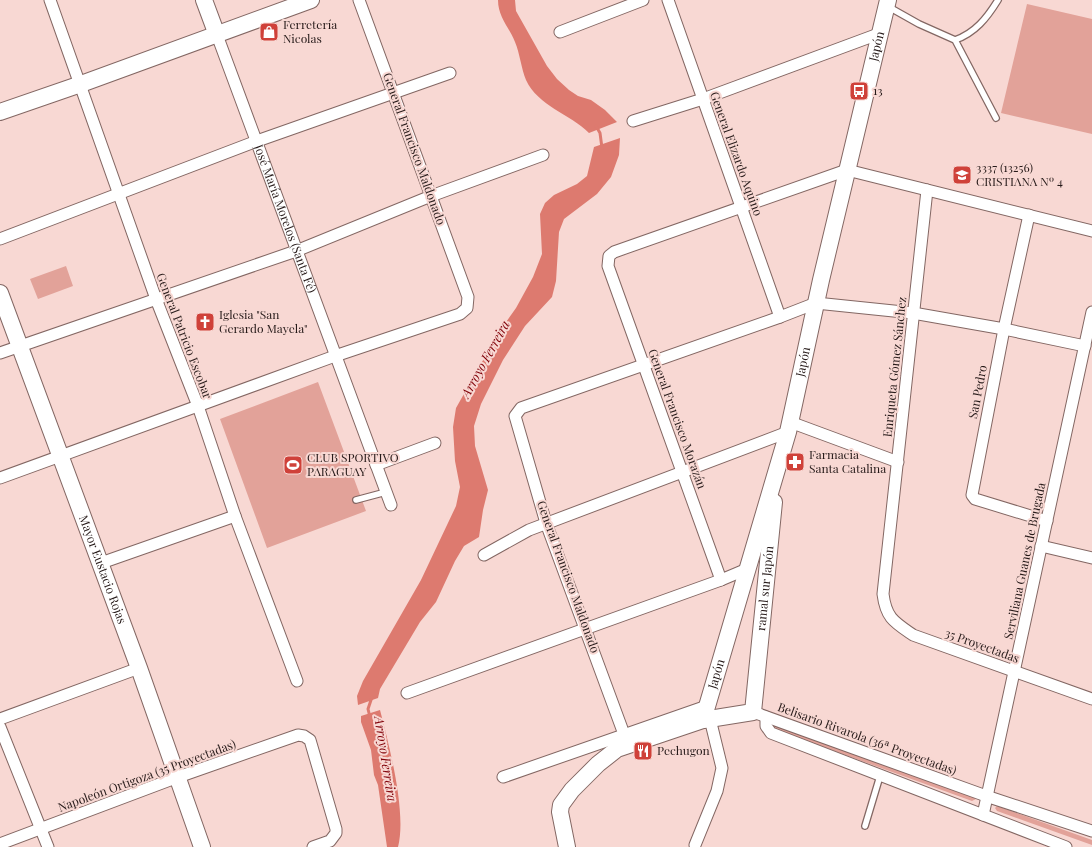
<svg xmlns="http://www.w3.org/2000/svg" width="1092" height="847" viewBox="0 0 1092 847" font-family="'Playfair Display',serif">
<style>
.green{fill:#e2a299}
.water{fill:#dd7a6f}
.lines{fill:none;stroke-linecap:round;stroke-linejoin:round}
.stream{stroke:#dd7a6f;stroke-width:3}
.lane-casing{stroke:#836763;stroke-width:8}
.street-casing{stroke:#836763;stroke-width:13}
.secondary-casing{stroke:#836763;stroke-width:18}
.lane{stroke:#fff;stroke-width:5.5}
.street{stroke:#fff;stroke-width:11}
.secondary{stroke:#fff;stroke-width:16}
.labels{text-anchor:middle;stroke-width:4;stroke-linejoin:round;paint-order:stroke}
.poi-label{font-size:12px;fill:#261a19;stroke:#f8d8d3;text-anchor:start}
.street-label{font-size:12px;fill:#261a19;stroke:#f8d8d3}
.water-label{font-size:13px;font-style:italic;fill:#800008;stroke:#f8d8d3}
</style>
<rect width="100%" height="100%" fill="#f8d8d3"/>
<!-- green -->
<path class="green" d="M1027 4 1092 19V134L1001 113Z
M66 266 73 286 38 299 30 279Z
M318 382 366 511 267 548 220 419Z
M770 724 973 797 976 799 972 801 771 728Z
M997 806 1092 840V845L997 811 995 808Z"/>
<!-- water -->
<path class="water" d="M498 0H515L516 11 547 66 557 79 569 90 578 96 591 100 605 110 617 122 589 133C570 114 538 106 526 80 521 68 520 54 515 42 509 27 498 17 498 0Z
M620 138 619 155 611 177 597 194 564 219 559 232 556 281 552 297 525 326 503 360 481 404 474 426 475 446 488 490 483 510 479 537 464 546 455 561 436 602 420 622 380 689 378 698 358 705 357 696 363 681 421 580 456 506 460 487 455 461 453 427 456 408 499 332 516 308 533 277 542 254 540 214 545 203 554 195 577 184 587 176 594 147Z
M380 710C389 745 407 813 398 847H387L378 785 374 775 371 750 361 722V716Z"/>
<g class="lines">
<!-- stream -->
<path class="stream" d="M596 126 600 133 602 148
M370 717 368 709 372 697"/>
<!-- lane casing -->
<g class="lane-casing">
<path id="lane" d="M887 6 919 24 955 40C975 33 987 18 998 0
M955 40 996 118
M356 500 386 492
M865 826 880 776"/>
</g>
<!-- street casing -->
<g class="street-casing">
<g id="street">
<path d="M50 0 156 299 198 406 235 516 297 681"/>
<path d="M668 0 780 317"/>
<path d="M560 32 643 0"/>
<path id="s1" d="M217 35 391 505"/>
<path d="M633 121 703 99 881 33"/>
<path d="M927 190 883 594C886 618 894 622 913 635L1092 699"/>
<path d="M1029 215 1004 329 972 495 975 499 1047 521"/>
<path d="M0 239 257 141 450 73"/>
<path d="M0 353 296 251 431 196 543 155"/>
<path d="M790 422 898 462"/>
<path d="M376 465 435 443"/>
<path d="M0 478 335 356 460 314 467 308 468 297 359 0"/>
<path d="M1041 546 1092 558"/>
<path d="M484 555 529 530 788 432"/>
<path d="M101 563 235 516"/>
<path d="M721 580 608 266 609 256 614 252 847 170 1092 231"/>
<path d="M407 693 721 580 747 569"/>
<path d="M753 712 989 797 1092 831"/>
<path d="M766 717V726L771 733 1066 847"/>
<path d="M0 719 139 668"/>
<path d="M0 727 48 847"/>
<path d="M628 745 546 523 515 416 521 408 780 317 816 303 913 313 1004 329 1085 346"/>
<path d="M503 777 707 706"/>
<path d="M983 815 1092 312"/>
<path d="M0 844 178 777 298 735 304 736 310 740 336 829V833L330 841 313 847"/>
<path d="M695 845 717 791 722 768 710 719"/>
</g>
</g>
<!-- secondary casing -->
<g class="secondary-casing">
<g id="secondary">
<path d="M204 0 217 35"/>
<path d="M0 112 81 84 311 0"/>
<path id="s2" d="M0 293 139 668 202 847"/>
<path id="s3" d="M703 720 788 432 821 280 888 0"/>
<path id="s4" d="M567 847 560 812 561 805 572 790 598 764 617 749 703 720 753 712 774 502"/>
</g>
</g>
<!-- lane -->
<use href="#lane" class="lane"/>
<!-- street -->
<use href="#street" class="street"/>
<!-- secondary -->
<use href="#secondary" class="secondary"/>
</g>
<!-- icons -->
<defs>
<g id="shop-square" transform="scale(1)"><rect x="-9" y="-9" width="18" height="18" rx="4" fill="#cf4139" stroke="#f8d8d3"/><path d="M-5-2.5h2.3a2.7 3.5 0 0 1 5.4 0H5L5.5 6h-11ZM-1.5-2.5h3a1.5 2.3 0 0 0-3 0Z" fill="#fff"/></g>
<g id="bus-square" transform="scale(1)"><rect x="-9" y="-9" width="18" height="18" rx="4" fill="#cf4139" stroke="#f8d8d3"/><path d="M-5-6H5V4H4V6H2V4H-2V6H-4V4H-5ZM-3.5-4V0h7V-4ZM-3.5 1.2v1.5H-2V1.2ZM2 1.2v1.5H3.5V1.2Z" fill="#fff"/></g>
<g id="school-square" transform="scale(1)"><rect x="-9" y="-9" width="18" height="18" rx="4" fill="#cf4139" stroke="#f8d8d3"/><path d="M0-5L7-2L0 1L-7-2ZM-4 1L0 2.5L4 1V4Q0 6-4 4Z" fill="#fff"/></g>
<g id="church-square" transform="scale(1)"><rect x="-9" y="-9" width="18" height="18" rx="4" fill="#cf4139" stroke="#f8d8d3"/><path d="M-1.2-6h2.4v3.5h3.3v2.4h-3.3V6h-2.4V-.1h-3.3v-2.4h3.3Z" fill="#fff"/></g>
<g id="pharmacy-square" transform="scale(1)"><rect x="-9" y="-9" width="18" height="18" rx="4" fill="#cf4139" stroke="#f8d8d3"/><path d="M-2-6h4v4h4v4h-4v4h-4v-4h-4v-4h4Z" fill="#fff"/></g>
<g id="stadium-square" transform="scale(1)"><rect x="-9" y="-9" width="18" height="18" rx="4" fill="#cf4139" stroke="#f8d8d3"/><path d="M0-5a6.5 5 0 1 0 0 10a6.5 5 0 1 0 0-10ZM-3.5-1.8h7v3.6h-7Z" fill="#fff"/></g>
<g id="restaurant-square" transform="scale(1)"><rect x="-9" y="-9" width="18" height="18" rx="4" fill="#cf4139" stroke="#f8d8d3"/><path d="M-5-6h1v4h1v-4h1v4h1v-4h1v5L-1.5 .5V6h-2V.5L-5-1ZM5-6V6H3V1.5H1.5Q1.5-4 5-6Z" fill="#fff"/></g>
</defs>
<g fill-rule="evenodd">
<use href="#shop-square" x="269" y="32"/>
<use href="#bus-square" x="859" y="91"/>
<use href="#school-square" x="962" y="175"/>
<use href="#church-square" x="205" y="322"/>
<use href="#pharmacy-square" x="795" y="462"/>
<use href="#stadium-square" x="293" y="465"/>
<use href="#restaurant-square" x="643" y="751"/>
</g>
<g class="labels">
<!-- poi labels -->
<g class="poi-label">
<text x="283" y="29">Ferretería<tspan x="283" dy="14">Nicolas</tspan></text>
<text x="873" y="95">13</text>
<text x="976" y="172">3337 (13256)<tspan x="976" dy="14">CRISTIANA Nº 4</tspan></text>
<text x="219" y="319">Iglesia "San<tspan x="219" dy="14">Gerardo Mayela"</tspan></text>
<text x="809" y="459">Farmacia<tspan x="809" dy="14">Santa Catalina</tspan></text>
<text x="307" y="462">CLUB SPORTIVO<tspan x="307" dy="14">PARAGUAY</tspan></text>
<text x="657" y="755">Pechugon</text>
</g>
<!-- street labels -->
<g class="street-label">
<text dy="4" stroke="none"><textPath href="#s3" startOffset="696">Japón</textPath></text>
<text transform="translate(414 149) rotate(70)" y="4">General Francisco Maldonado</text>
<text transform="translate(736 154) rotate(70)" y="4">General Elizardo Aquino</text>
<text dy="4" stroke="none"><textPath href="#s1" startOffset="196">José María Morelos (Santa Fé)</textPath></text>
<text transform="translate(184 336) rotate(69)" y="4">General Patricio Escobar</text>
<text dy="4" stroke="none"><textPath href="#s3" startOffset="372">Japón</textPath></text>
<text transform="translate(895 367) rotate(-84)" y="4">Enriqueta Gómez Sánchez</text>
<text transform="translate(978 392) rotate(-79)" y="4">San Pedro</text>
<text transform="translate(677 419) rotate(70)" y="4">General Francisco Morazán</text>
<text transform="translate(1025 561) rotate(-78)" y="4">Serviliana Guanes de Brugada</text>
<text dy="4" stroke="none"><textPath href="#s2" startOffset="295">Mayor Eustacio Rojas</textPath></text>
<text transform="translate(568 577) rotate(70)" y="4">General Francisco Maldonado</text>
<text dy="4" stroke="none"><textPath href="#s4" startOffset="388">ramal sur Japón</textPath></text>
<text transform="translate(982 646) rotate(20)" y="4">35 Proyectadas</text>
<text dy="4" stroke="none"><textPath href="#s3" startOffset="48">Japón</textPath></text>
<text transform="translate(867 739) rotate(20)" y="4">Belisario Rivarola (36ª Proyectadas)</text>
<text transform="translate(147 776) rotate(-20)" y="4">Napoleón Ortigoza (35 Proyectadas)</text>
</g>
<!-- water labels -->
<g class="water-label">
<text transform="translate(485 359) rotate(-61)" y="5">Arroyo Ferreira</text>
<text transform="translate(386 759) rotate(81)" y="5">Arroyo Ferreira</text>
</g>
</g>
</svg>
